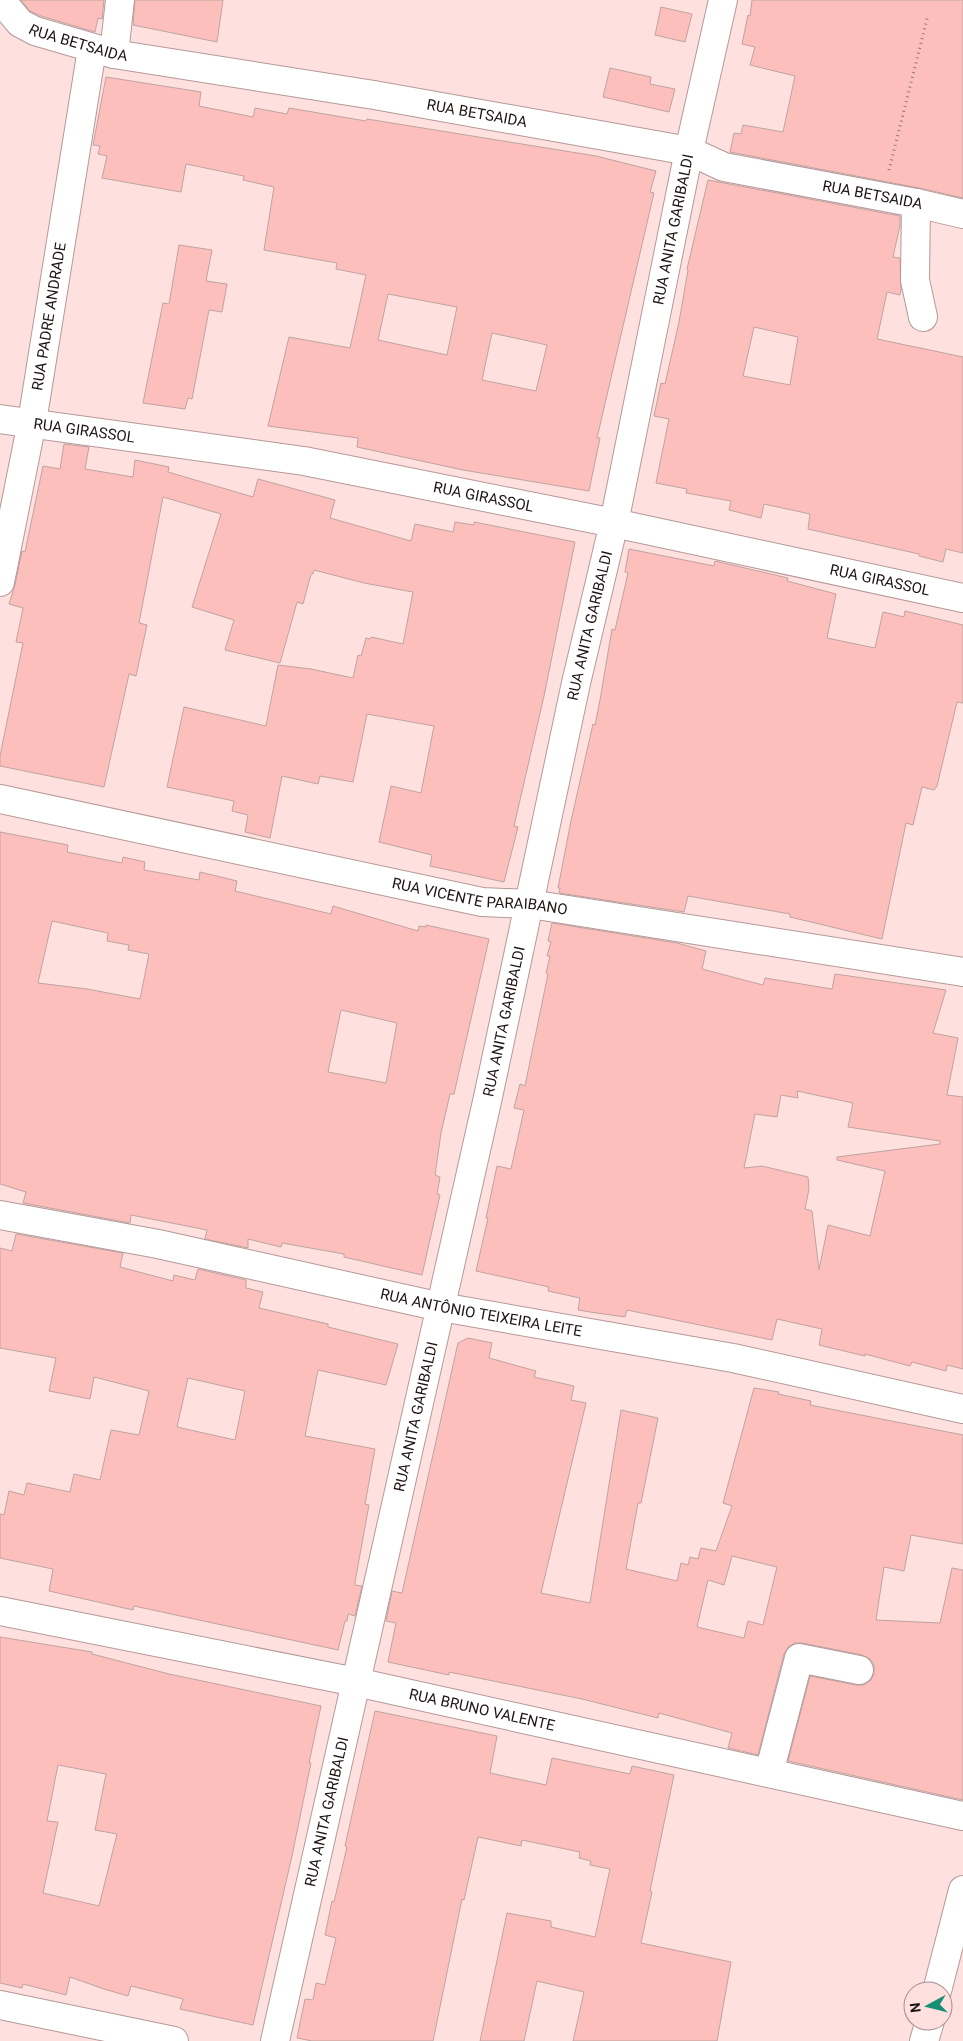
<svg xmlns="http://www.w3.org/2000/svg" width="963" height="2041" viewBox="0 0 963 2041" font-family="Roboto,sans-serif">
<style>
.building{fill:#fdbfbc;stroke:#bfa3a2;fill-rule:evenodd}
.lines{fill:none;stroke-linecap:round;stroke-linejoin:round}
.minor-casing{stroke:#b59998;stroke-width:30}
.path{stroke:#8e7a78;stroke-width:3;stroke-dasharray:1 4;stroke-linecap:butt}
.minor{stroke:#fff;stroke-width:28}
.labels{text-anchor:middle;stroke-width:5;stroke-linejoin:round;paint-order:stroke}
.street-label{font-size:15px;fill:#1e1413;stroke:#fee0de}
</style>
<rect width="100%" height="100%" fill="#fee0de"/>
<!-- building -->
<path class="building" d="M21 0H104L102 19 98 18 95 32 41 16 30 11Z
M135 0H223L217 42 133 25Z
M752 0H963V198L919 188 730 152 734 133 741 134 743 125 783 132 795 76 750 65 755 47 742 44 748 15 750 16Z
M661 7 692 14 685 42 655 35Z
M610 68 651 77 650 84 675 89 669 112 603 97Z
M106 77 201 92 199 106 253 117 255 108 287 114 289 108 366 121 367 119 596 156 656 171 650 192 654 193 597 438H600L589 491 463 470 357 447 358 438 268 426 289 337 350 348 366 275 336 269 337 263 264 250 274 187 243 180 244 176 186 164 181 192 102 178 107 156 98 154 100 146 93 145ZM388 294 457 307 447 355 378 340ZM492 333 547 345 536 391 482 380Z
M708 180 900 216V225L893 257 900 258 901 289 900 295 887 292 877 339 963 357V553L946 549 943 562 919 556V554L808 529 810 514 764 504 761 518 729 510 731 501 686 493 687 489 656 483 669 419 654 416 661 383 665 384 679 322 688 270 687 269ZM754 327 798 337 790 385 743 376Z
M179 245 212 250 206 281 227 284 222 312 209 310 192 399 188 398 185 409 143 403 163 303 169 304Z
M64 444 89 447 85 469 133 477 135 460 169 467 168 472 253 497 258 479 335 500 330 518 411 541 415 524 453 532 455 522 474 525V522L575 542 544 696 514 826 518 827 504 882 430 866 432 855 379 842 391 786 421 793 434 726 367 714 353 782 320 776 318 784 282 776 270 838 245 832 248 815 232 811 234 801 167 787 184 707 266 726 278 665 311 669 353 678 358 655 361 656 366 638 370 639 371 637 403 644 413 592 364 583 314 570 313 574H311L303 604 297 602 280 663 225 650 234 620 192 607 221 514 163 497 139 623 147 625 136 676 129 674 104 787 0 766V756L23 643 16 642 23 608 9 604 15 585 22 551 25 552 43 466 60 469Z
M629 549 714 566 715 561 788 578 787 581 836 594 827 638 875 648 883 612 904 617 905 611 963 625V703L957 702 937 786 934 790 922 787 913 825 906 823 882 939 790 917V914L688 896 684 912 559 893 560 888H558L571 821 593 724 595 725 600 700 612 629 615 630 628 573 625 572Z
M0 832 68 845 67 852 122 863 123 857 145 862 144 870 199 880 200 872 237 881 235 891 331 914 333 906 418 931 419 926 426 927V925L489 939 454 1094H450L441 1133 435 1175 440 1177 437 1194 440 1195 422 1275 344 1257V1254L282 1243 281 1247 248 1239V1248L205 1239 207 1230 131 1215 130 1223 23 1203 26 1192 0 1184ZM52 921 108 933 107 941 129 945 128 950 149 954 140 999 87 989 38 983ZM341 1010 397 1023 386 1083 328 1072Z
M552 923 677 943 706 951 702 969 763 985 765 978 832 989 835 974 946 990 933 1033 958 1038 947 1095 963 1097V1369L947 1365 946 1371 912 1362 910 1366 865 1354V1356L819 1345 822 1329 777 1319 772 1340 627 1310 625 1317 590 1312 578 1310 580 1298 548 1291 549 1287 476 1271 488 1218H486L497 1166 511 1169 524 1110 514 1108 520 1084 525 1086 548 974 546 973 550 956H547L551 942 548 941ZM797 1091 853 1103 848 1127 940 1141V1144L837 1157V1160L885 1171 870 1236 828 1225 819 1270 812 1211 805 1209 809 1189 808 1177 762 1166 744 1168 755 1114 777 1117 781 1095 798 1098Z
M16 1234 123 1253 120 1267 173 1281 174 1275 195 1280 198 1269 246 1280V1288L263 1292 259 1308 328 1324V1327L398 1344 386 1385 318 1370 305 1436 375 1449 365 1504 369 1505 355 1582V1585L362 1586 355 1616 348 1614 347 1621H345L338 1650 134 1606 133 1610 49 1591 53 1569 0 1558V1514L4 1515 9 1491 24 1495 27 1483 70 1492 74 1474 100 1480 111 1430 139 1435 149 1391 94 1377 90 1399 49 1391 56 1358 0 1348V1248L12 1251ZM188 1378 245 1391 235 1440 177 1427Z
M468 1338 492 1343 489 1358 536 1371 534 1377 574 1386 571 1400 586 1403 541 1593 590 1603 621 1410 658 1418 641 1503H638L626 1569 677 1581 681 1563 688 1565 690 1557 698 1559 701 1548 716 1551 732 1506 723 1503 754 1388 779 1392 778 1394 811 1401 810 1405 963 1435V1544L911 1535 904 1571 884 1567 876 1620 940 1623 952 1568 963 1570V1800L788 1761 810 1676 856 1685H864L871 1680 874 1674V1665L870 1659 862 1655 802 1643H795L788 1647 784 1654 758 1755 728 1748 732 1733 659 1713 658 1718 582 1699 449 1672V1675L388 1662 396 1623 386 1621 392 1591 402 1593 458 1343ZM732 1556 777 1567 763 1625 748 1621 744 1638 697 1627 708 1580 724 1585Z
M0 1637 92 1652V1654L169 1674 321 1706 309 1763H311L292 1856 253 2025 180 2009 183 1999 131 1986 128 1996 104 1989 70 1977 66 1995 23 1984 22 1988 0 1983ZM58 1765 106 1774 95 1830 117 1834 99 1906 43 1893 58 1822 47 1821Z
M375 1711 497 1736 490 1773 513 1778 546 1785 552 1758 630 1774 632 1766 674 1775 650 1891 652 1892 641 1943 731 1962 717 2041H573L584 1992 537 1981 524 2041H480L507 1913 551 1921V1927L595 1937 610 1869 590 1865 591 1861 579 1858 580 1852 522 1840 521 1846 478 1837 464 1900 462 1899 433 2041H312L297 2038 305 1999 313 2000 316 1983 325 1985 336 1938 325 1935 332 1901 334 1902 347 1847 345 1846Z"/>
<g class="lines">
<!-- minor casing -->
<g class="minor-casing">
<g id="minor">
<path id="s1" d="M0 3 4 4 20 23 35 31 114 54 374 95 689 151 724 167 916 203 963 214"/>
<path d="M114 54 120 0"/>
<path d="M916 203 915 280 923 317"/>
<path id="s2" d="M0 419 304 461 614 523 963 598"/>
<path id="s3" d="M0 582 32 422 92 49"/>
<path id="s4" d="M0 799 482 902 530 904 963 972"/>
<path id="s5" d="M0 1215 158 1244 441 1307 733 1358 963 1409"/>
<path id="s6" d="M0 1611 356 1682 963 1816"/>
<path d="M769 1773 799 1658 859 1670"/>
<path d="M937 1991 963 1890"/>
<path d="M0 2005 174 2041"/>
<path id="s7" d="M275 2041 488 1097 576 683 614 523 689 151 723 0"/>
<path d="M924 2041 930 2021"/>
</g>
</g>
<!-- path -->
<path class="path" d="M889 170 928 15"/>
<!-- minor -->
<use href="#minor" class="minor"/>
</g>
<g class="labels">
<!-- street labels -->
<g class="street-label">
<text dy="5" stroke="none"><textPath href="#s1" startOffset="91">RUA BETSAIDA</textPath></text>
<text dy="5" stroke="none"><textPath href="#s1" startOffset="496">RUA BETSAIDA</textPath></text>
<text dy="5" stroke="none"><textPath href="#s1" startOffset="901">RUA BETSAIDA</textPath></text>
<text dy="5" stroke="none"><textPath href="#s7" startOffset="1855">RUA ANITA GARIBALDI</textPath></text>
<text dy="5" stroke="none"><textPath href="#s3" startOffset="270">RUA PADRE ANDRADE</textPath></text>
<text dy="5" stroke="none"><textPath href="#s2" startOffset="85">RUA GIRASSOL</textPath></text>
<text dy="5" stroke="none"><textPath href="#s2" startOffset="490">RUA GIRASSOL</textPath></text>
<text dy="5" stroke="none"><textPath href="#s2" startOffset="895">RUA GIRASSOL</textPath></text>
<text dy="5" stroke="none"><textPath href="#s7" startOffset="1450">RUA ANITA GARIBALDI</textPath></text>
<text dy="5" stroke="none"><textPath href="#s4" startOffset="490">RUA VICENTE PARAIBANO</textPath></text>
<text dy="5" stroke="none"><textPath href="#s7" startOffset="1045">RUA ANITA GARIBALDI</textPath></text>
<text dy="5" stroke="none"><textPath href="#s5" startOffset="491">RUA ANTÔNIO TEIXEIRA LEITE</textPath></text>
<text dy="5" stroke="none"><textPath href="#s7" startOffset="640">RUA ANITA GARIBALDI</textPath></text>
<text dy="5" stroke="none"><textPath href="#s6" startOffset="492">RUA BRUNO VALENTE</textPath></text>
<text dy="5" stroke="none"><textPath href="#s7" startOffset="235">RUA ANITA GARIBALDI</textPath></text>
</g>
</g>
<!-- north arrow -->
<g transform="translate(928 2006) rotate(263)"><circle r="24" fill="#fee0de" stroke="#a48e8d"/>
<path d="M0-4L9 19L0 12L-9 19Z" fill="#159075"/>
<text y="-8" font-size="14" font-weight="bold" text-anchor="middle" fill="#1e1413">N</text>
</g>
</svg>
